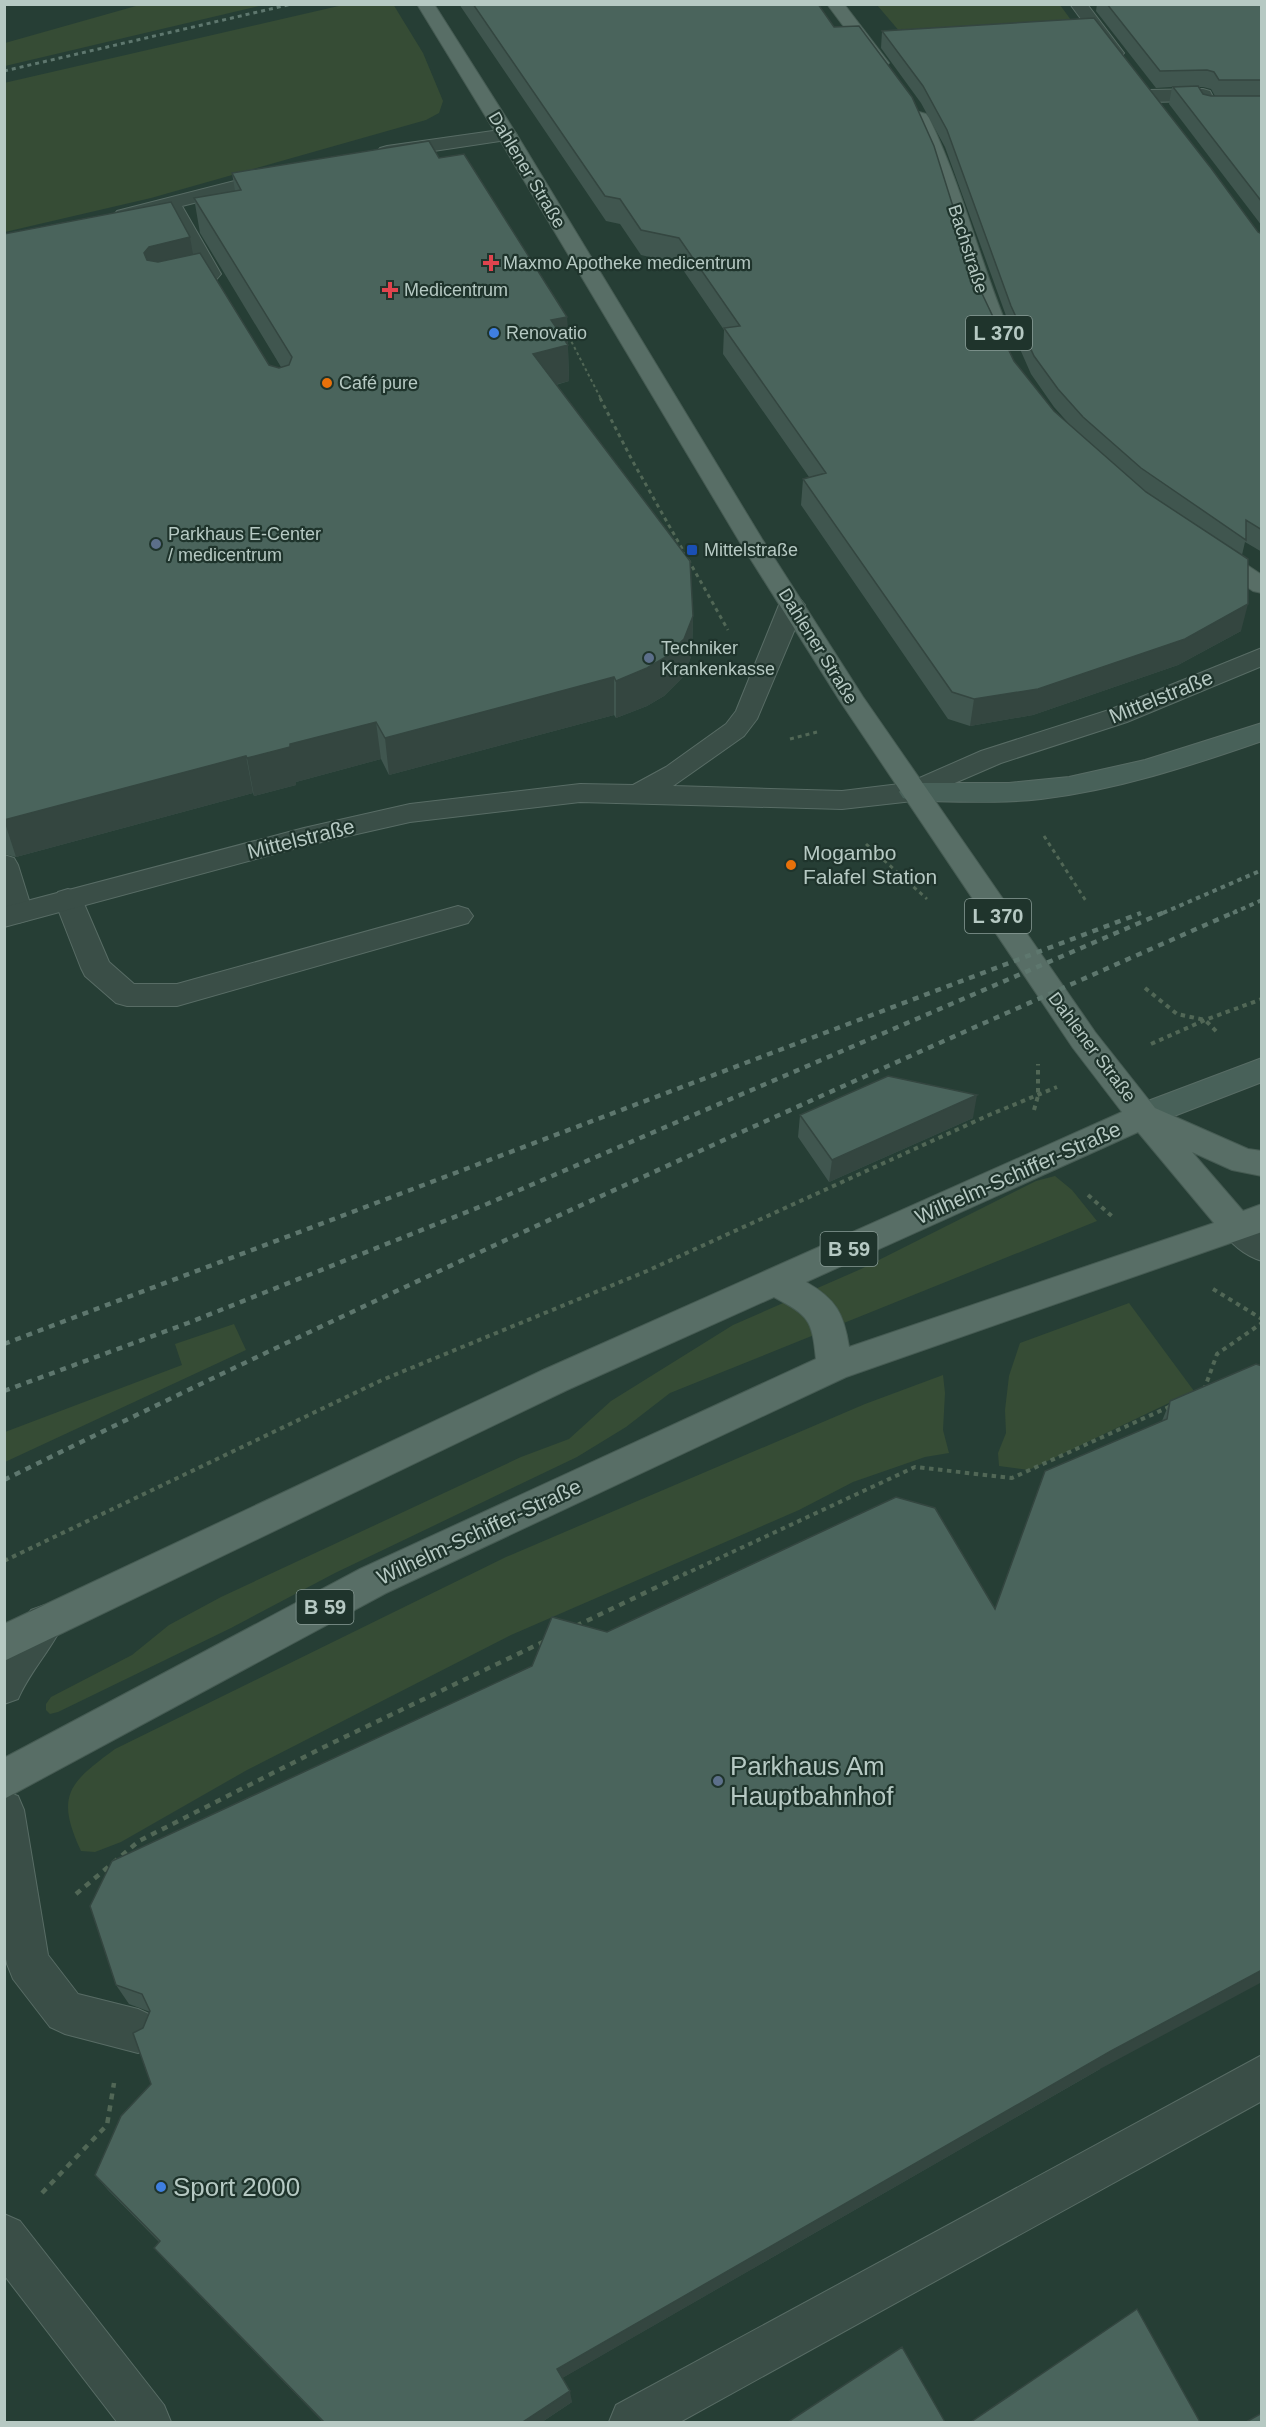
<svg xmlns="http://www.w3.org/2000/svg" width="1266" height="2427" viewBox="0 0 1266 2427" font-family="Helvetica,sans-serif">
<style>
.green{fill:#364c35}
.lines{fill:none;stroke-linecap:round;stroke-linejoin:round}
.lane-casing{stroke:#586c65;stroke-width:2}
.street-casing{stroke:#586c65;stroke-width:2}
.secondary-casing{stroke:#586c65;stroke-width:2}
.primary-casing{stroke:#465b53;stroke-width:2}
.path-far3{stroke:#516756;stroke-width:2;stroke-dasharray:3 3;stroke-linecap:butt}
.path-far2{stroke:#516756;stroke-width:3;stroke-dasharray:4 4;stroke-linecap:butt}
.path-far1{stroke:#516756;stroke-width:4;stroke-dasharray:4.5 4.5;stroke-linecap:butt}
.path{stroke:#516756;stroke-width:4.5;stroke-dasharray:6 6;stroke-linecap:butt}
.lane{fill:#3a4e47;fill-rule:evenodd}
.street{fill:#3a4e47;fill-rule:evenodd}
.secondary{fill:#486159;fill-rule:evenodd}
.primary{fill:#586e66;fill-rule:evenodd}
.rail-far2{stroke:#5e776e;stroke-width:3;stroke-dasharray:4 4;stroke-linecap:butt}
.rail-far1{stroke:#5e776e;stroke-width:4;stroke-dasharray:4.5 4.5;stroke-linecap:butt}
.rail{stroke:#5e776e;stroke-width:4.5;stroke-dasharray:6 6;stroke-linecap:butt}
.wall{fill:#40564f;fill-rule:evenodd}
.shaded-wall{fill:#344640}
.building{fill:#4a645c;stroke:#344640;stroke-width:1.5}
.health-dot{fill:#e0444e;stroke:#1f342c;stroke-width:2}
.shop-dot{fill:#3f7fe0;stroke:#1f342c;stroke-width:2}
.food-dot{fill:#e8710a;stroke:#1f342c;stroke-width:2}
.service-dot{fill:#5c6f8a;stroke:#1f342c;stroke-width:2}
.transit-dot{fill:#1a4fb4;stroke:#1f342c;stroke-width:2}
.labels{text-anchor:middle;stroke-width:4.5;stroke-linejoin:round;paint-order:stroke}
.far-street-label{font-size:18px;fill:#b6c9c3;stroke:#1f342c}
.far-poi-label{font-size:18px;fill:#b6c9c3;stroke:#1f342c;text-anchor:start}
.shield{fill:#1f342c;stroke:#899c96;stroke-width:1.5}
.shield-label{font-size:20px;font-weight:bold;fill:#b6c9c3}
.street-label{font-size:21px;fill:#b6c9c3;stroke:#1f342c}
.poi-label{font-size:21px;fill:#b6c9c3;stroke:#1f342c;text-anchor:start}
.near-poi-label{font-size:26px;fill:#b6c9c3;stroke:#1f342c;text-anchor:start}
</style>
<rect width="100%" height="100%" fill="#263e35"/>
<!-- green -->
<path class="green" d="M143 4 263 5 5 66V43Z
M393 4 423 53 443 101 439 113 426 120 151 198 5 232 4 83 343 5Z
M877 5H1060L1082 35 912 46Z
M1055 1176 1072 1190 1097 1221 670 1393 626 1427 577 1457 335 1573 231 1628 58 1712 50 1714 46 1710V1704L51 1697 132 1655 169 1625 221 1597 521 1457 569 1439 611 1401 733 1325 861 1269 1036 1181Z
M1129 1303 1194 1391 1029 1470 999 1466 998 1453 1006 1433 1005 1410 1009 1376 1020 1343Z
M234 1324 246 1350 5 1462V1432L182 1365 175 1344Z
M943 1375 945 1393 943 1430 949 1453 925 1457 853 1482 799 1510 511 1635 247 1770 121 1842 95 1852 81 1851C55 1795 69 1783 115 1749L506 1557 865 1404Z"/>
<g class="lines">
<!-- lane casing -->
<g class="lane-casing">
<path id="lane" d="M1203 89 1210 91 1214 99H1262V111H1207L1200 109 1196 101 1149 102 1142 100 1140 96 1142 92 1149 90Z
M507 129 514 131 517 135 514 139 387 158 380 156 377 152 380 148 387 146Z
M278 170 285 172 288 176 285 180 182 206 221 274C212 286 199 292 185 288L181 284 185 280 199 273 165 211 124 221 117 219 114 215 117 211Z
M4 855 14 858 18 865 33 913 28 920 18 923 8 920 4 915Z
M68 889 78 892 82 899 109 962 134 984H177L458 906 468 909 473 916 468 923 177 1006H127L116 1003 85 976 81 968 54 899 58 892Z
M1262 2055V2101L680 2422H609L616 2405Z"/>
</g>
<!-- street casing -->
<g class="street-casing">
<path id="street" d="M1070 4H1087L1124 53 1121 57H1109Z
M792 597 801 600 805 605 757 719 744 736 673 786 842 791 908 783 981 751 1109 710 1262 648V666L1127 722 1001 763 913 801 842 809 580 802 410 822 304 846 4 927V907L304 828 410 804 580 784 633 785 666 767 726 724 736 711 779 605 783 600Z
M1238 1215 1250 1219 1262 1228V1261C1245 1256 1229 1243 1221 1228L1226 1219Z
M45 1605 59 1610 64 1622C52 1649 30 1671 18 1699L4 1704V1647L31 1610Z
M4 1791 18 1796 24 1810 48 1955 78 1994 138 2009 153 2016 160 2031 153 2046 138 2053 65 2034 50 2027 13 1979 7 1964 4 1949Z
M4 2214 20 2221 164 2405 171 2422H117L4 2275Z"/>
</g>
<!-- secondary casing -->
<g class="secondary-casing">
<path id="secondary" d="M1262 723V741C1190 766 1117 790 1041 799 999 804 956 801 913 801L903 798 899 792 903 786 913 783H1009L1069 777 1145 760Z
M1262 1058V1082L1143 1128 1132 1125 1127 1116 1132 1107Z"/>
</g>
<!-- primary casing -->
<g class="primary-casing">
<path id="primary" d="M417 4H434L517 135 762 539 863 697 1095 1032 1155 1108 1248 1149 1262 1151V1176L1232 1170 1192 1152 1243 1211 1262 1204V1232L846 1377 386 1593 4 1799V1758L360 1569 816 1359C812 1319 809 1316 774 1297L567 1390 4 1661V1624L543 1370 1122 1112 1073 1048 840 701 738 539 497 135ZM1138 1132 1214 1223 849 1347C844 1314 836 1299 806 1282Z
M827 4H844L889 63 886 67H874Z
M919 112 926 114 929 118C963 188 980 264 1011 336L1008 341 1000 343 992 341 968 282 933 171 909 118 912 114Z
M1211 545 1220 547 1262 575V593L1253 591 1202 557 1199 552 1202 547Z"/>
</g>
<!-- path-far3 -->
<path class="path-far3" d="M566 331 601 399"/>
<!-- path-far2 -->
<path class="path-far2" d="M600 398 632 460 728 630
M790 739 817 732
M1044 836 1086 901
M866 844 927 899"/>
<!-- path-far1 -->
<path class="path-far1" d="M1145 988 1177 1014 1205 1020 1219 1034
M1151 1044 1205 1020 1262 999
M1034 1110 1038 1096V1064
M1088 1195 1114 1218
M1213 1289 1262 1319
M1204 1390 1217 1354 1262 1323
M4 1561 382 1380 647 1271 989 1115 1057 1087
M683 1575 915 1467 1012 1478 1171 1406"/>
<!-- path -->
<path class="path" d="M576 1626 686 1573
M76 1894 139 1841 328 1745 545 1641
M42 2193 107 2125 114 2083"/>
<!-- lane -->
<use href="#lane" class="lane"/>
<!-- street -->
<use href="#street" class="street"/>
<!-- secondary -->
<use href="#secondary" class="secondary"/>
<!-- primary -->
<use href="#primary" class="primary"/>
<!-- rail-far2 -->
<path class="rail-far2" d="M4 71 292 4"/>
<!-- rail-far1 -->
<path class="rail-far1" d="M1163 913 1262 870
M1233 913 1262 900"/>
<!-- rail -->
<path class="rail" d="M4 1344 1141 913
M4 1391 188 1323 487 1204 1167 911
M4 1480C410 1279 822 1094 1237 911"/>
</g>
<!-- wall -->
<path class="wall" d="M459 4H818L977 283 1014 361 1054 411 1070 425 1054 407 1031 374 1009 324 945 147 921 103 881 48 882 31 1262 234V552L1245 542 1242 555 1241 631 1178 665 1033 715 970 726 948 719 801 505 803 479 809 477 723 354 724 330 679 264 641 255 620 224 606 221Z
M1097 4H1262V226L1169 104 1172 87 1156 88 1096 11ZM1199 87H1203L1211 89 1215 96 1203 94Z
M439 158 567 317 569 381 556 385 693 616 692 654 684 676 664 696 647 706 616 718 614 715 389 775 381 759 296 782V785L254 796 253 793 16 857 4 854V234L193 254 269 365 279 368 281 367 200 233 194 198 235 191 232 173Z
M800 1115 973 1118 829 1182 798 1137Z
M1170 1401 1100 2069 562 2378 572 2402 542 2422H323L167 2262 154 2248 159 2242 108 2190 95 2175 151 2084 143 2028 150 2012 129 2004 116 1985 607 1632 995 1609 1162 1421Z"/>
<!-- shaded-wall -->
<path class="shaded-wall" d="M190 237 196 272 155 283 144 253 149 247Z
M567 317 569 381 534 390 533 354 551 320Z
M1248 604 1241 631 1178 665 1033 715 970 726 974 699Z
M693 616 692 654 684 676 664 696 647 706 616 718V681Z
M614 677V715L389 775 385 738Z
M376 722 381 759 296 782V785L254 796 247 758 290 744Z
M246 756 253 793 16 857 4 820Z
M977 1095 973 1118 829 1182 832 1160Z
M1262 1970V1982L1100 2069 559 2380 557 2369 1111 2051Z
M570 2391 572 2402 542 2422H523Z"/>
<!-- building -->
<path class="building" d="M473 4H818L834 27 859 26 912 97 934 146 977 283 1014 361 1054 411 1146 492 1248 559V604L1185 639 1038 689 974 699 952 692 803 479 826 473 724 328 740 326 679 238 641 230 620 199 605 196Z
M1107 4H1262V80H1219L1214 72 1207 70 1160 71Z
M1094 18 1211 168 1258 232 1262 234V530L1246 520V540L1141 468 1083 417 1058 389 1034 356 1011 306 947 130 923 86 882 31Z
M1198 86 1203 94 1211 96H1262V202L1173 87Z
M429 141 439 158 464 154 567 317 551 320 568 345 533 354 690 561 693 616 684 639 664 658 647 668 616 681 614 677 385 738 376 722 290 744V747L247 758 246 756 4 820V234L171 202 190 237 149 247 144 253 147 260 158 262 200 253 269 365 279 368 289 365 292 357 194 198 241 190 232 173Z
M888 1076 977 1095 832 1160 800 1115Z
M1256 1364 1262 1366V1970L1111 2051 557 2369 570 2391 523 2422H324L154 2248 160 2241 95 2175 121 2116 151 2084 133 2033 143 2028 150 2011 142 1994 116 1985 90 1906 112 1861 532 1666 552 1617 607 1632 896 1497 935 1508 995 1609 1045 1471 1167 1419 1170 1401Z
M1137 2309 1200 2422H971Z
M902 2347 945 2422H788Z
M1262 2413V2422H1246Z"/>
<!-- markers -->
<g class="health-dot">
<path d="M488 254h6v6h6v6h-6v6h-6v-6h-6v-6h6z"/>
<path d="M387 281h6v6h6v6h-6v6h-6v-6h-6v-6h6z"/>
</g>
<g class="shop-dot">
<circle cx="494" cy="333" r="6"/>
<circle cx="161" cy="2187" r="6"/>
</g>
<g class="food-dot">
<circle cx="327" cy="383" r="6"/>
<circle cx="791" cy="865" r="6"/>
</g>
<g class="service-dot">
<circle cx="156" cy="544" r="6"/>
<circle cx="649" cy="658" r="6"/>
<circle cx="718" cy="1781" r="6"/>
</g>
<rect class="transit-dot" x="686" y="544" width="12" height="12" rx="3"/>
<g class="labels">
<!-- far-street labels -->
<g class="far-street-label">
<text transform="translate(527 170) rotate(59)" y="6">Dahlener Straße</text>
<text transform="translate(968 249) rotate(72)" y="6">Bachstraße</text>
<text transform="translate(818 646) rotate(58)" y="6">Dahlener Straße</text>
<text transform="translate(1092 1047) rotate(53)" y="6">Dahlener Straße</text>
</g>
<!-- far-poi labels -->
<g class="far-poi-label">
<text x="503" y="269">Maxmo Apotheke medicentrum</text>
<text x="404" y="296">Medicentrum</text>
<text x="506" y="339">Renovatio</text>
<text x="339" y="389">Café pure</text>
<text x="168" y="540">Parkhaus E-Center<tspan x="168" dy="21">/ medicentrum</tspan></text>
<text x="704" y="556">Mittelstraße</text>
<text x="661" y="654">Techniker<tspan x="661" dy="21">Krankenkasse</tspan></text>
</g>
<!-- shield labels -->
<g class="shield">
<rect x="966" y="316" width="66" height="34" rx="4.5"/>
<rect x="965" y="899" width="66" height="34" rx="4.5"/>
<rect x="820.5" y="1232" width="57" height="34" rx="4.5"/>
<rect x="296.5" y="1590" width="57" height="34" rx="4.5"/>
</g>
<g class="shield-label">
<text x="999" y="340">L 370</text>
<text x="998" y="923">L 370</text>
<text x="849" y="1256">B 59</text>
<text x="325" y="1614">B 59</text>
</g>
<!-- street labels -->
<g class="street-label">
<text transform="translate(1161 697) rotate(-22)" y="7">Mittelstraße</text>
<text transform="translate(301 839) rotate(-14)" y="7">Mittelstraße</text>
<text transform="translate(1018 1173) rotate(-24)" y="7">Wilhelm-Schiffer-Straße</text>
<text transform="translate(479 1532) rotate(-25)" y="7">Wilhelm-Schiffer-Straße</text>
</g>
<!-- poi labels -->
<g class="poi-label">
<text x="803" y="860">Mogambo<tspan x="803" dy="24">Falafel Station</tspan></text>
</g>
<!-- near-poi labels -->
<g class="near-poi-label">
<text x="730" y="1775">Parkhaus Am<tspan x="730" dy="30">Hauptbahnhof</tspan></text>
<text x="173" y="2196">Sport 2000</text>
</g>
</g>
<!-- border -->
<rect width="1266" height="2427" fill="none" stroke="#b6c9c3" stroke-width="12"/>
</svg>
